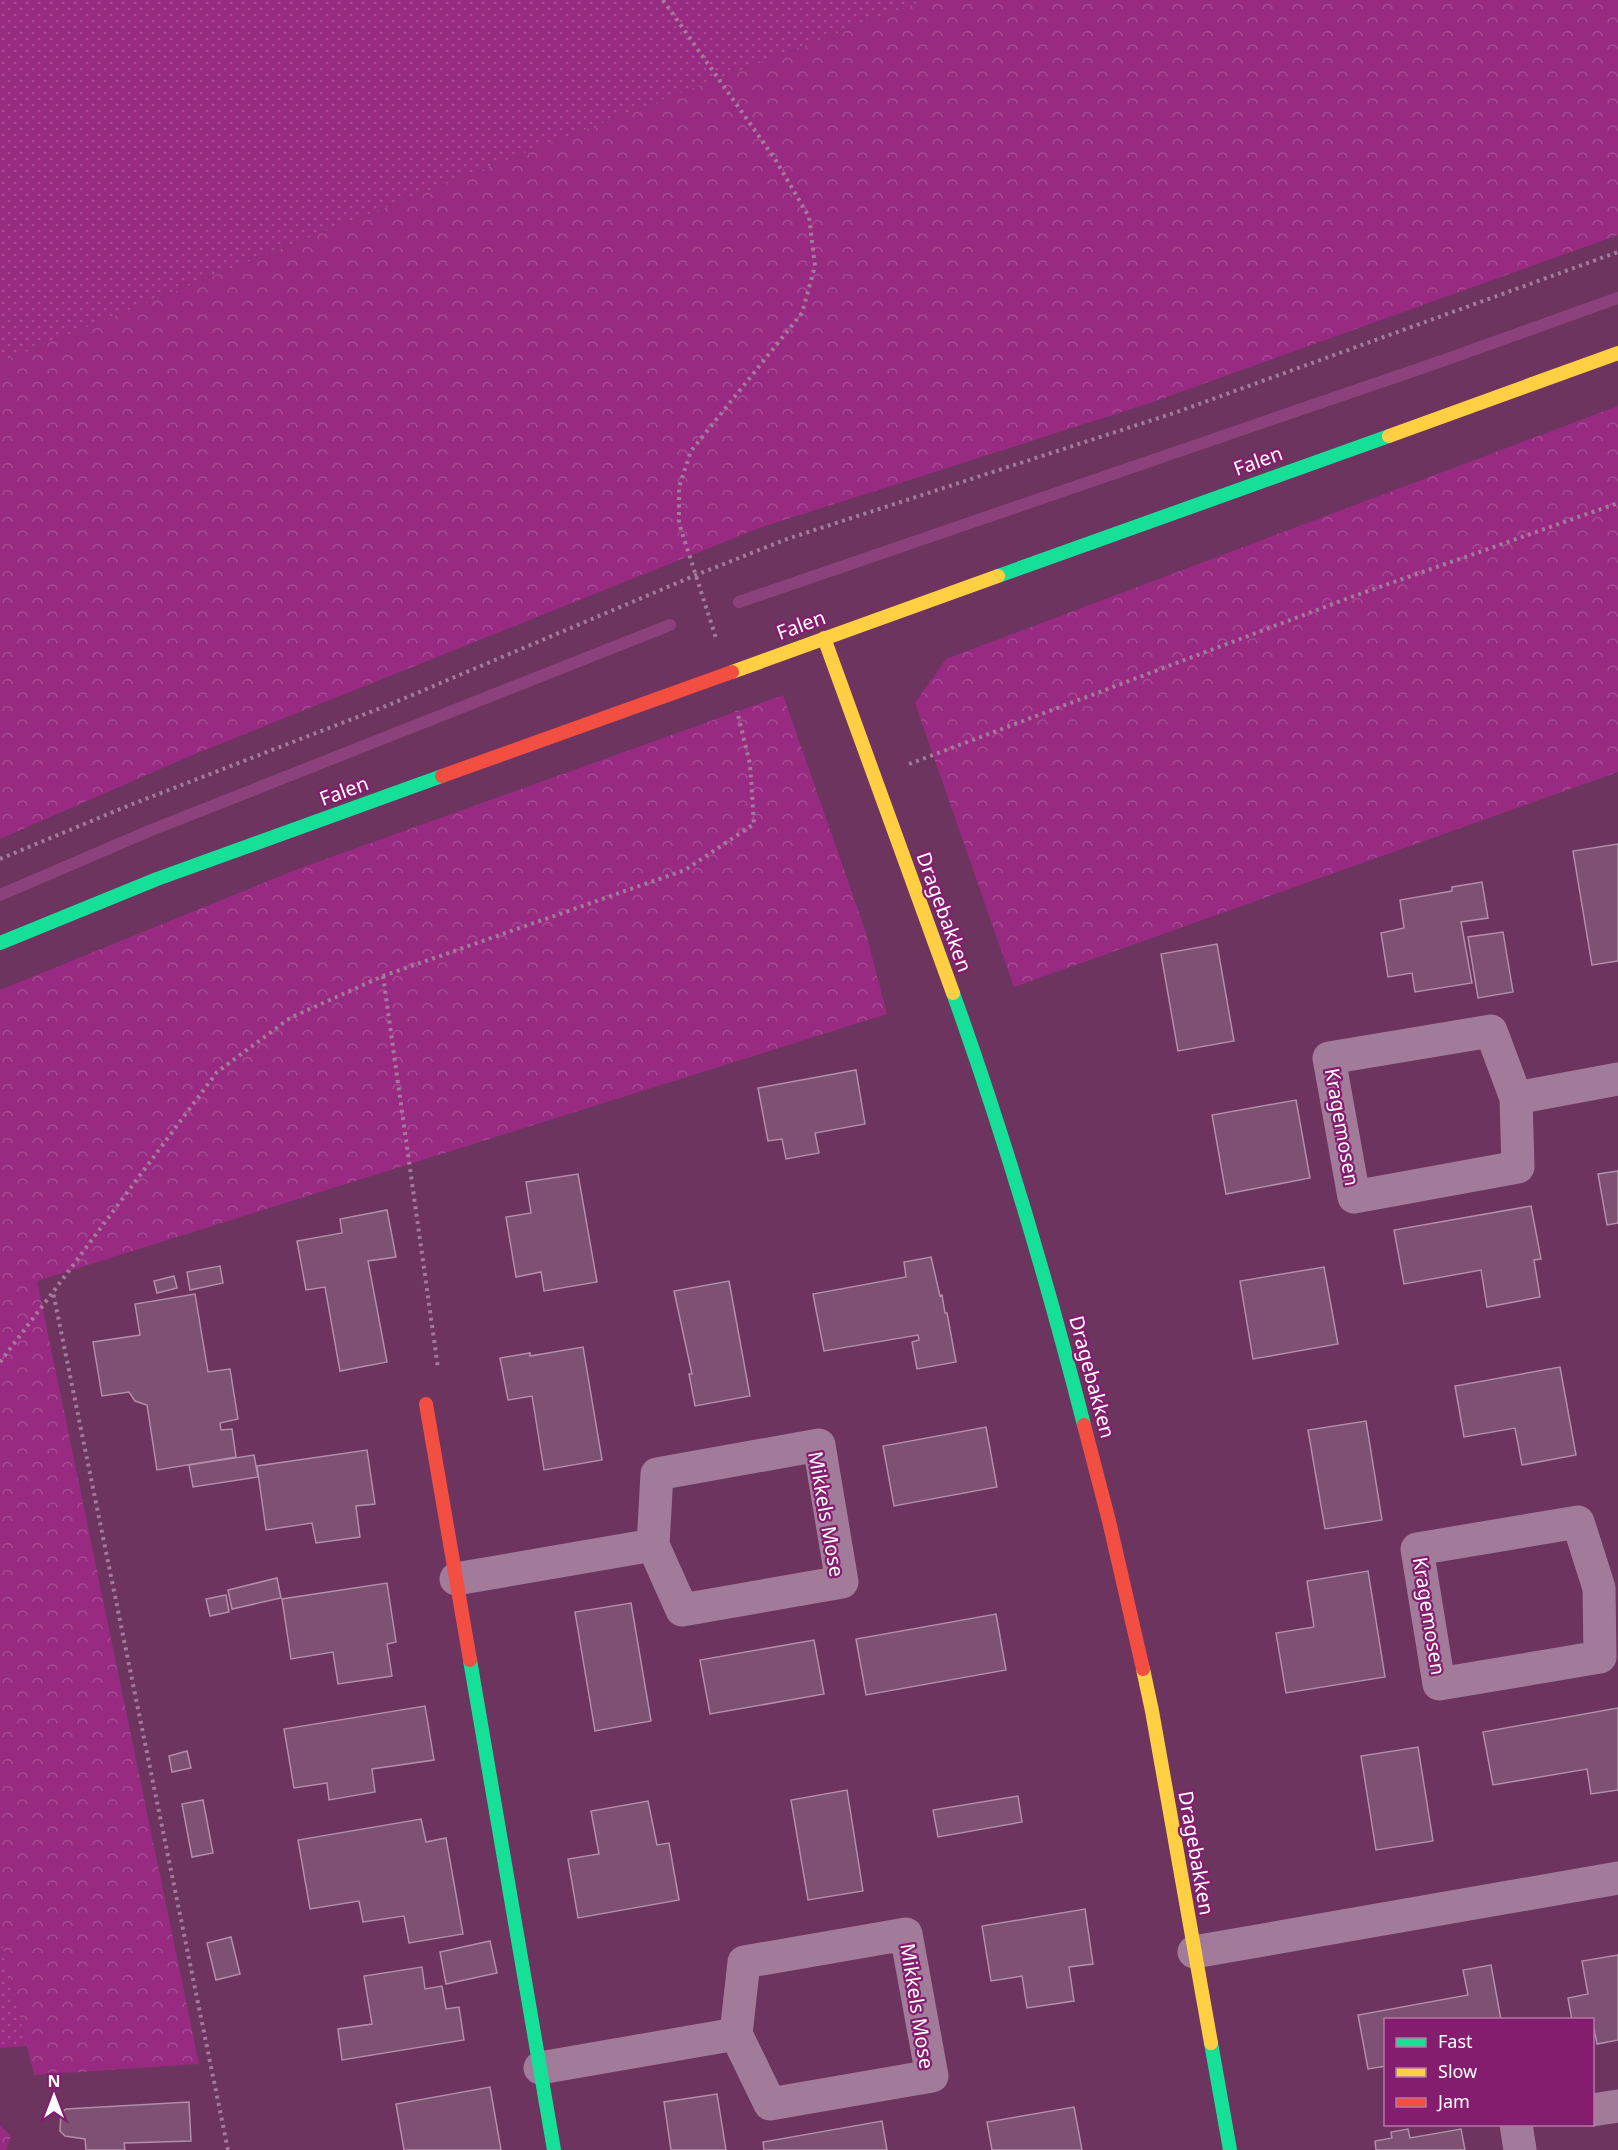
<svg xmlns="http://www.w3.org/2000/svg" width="1618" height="2150" viewBox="0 0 1618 2150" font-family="'Noto Sans',sans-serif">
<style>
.grass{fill:url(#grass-dots)}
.forest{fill:url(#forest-crowns)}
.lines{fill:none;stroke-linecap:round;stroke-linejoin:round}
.stream{stroke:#8b427a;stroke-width:12}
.building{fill:#7e5073;stroke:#b18ea9;stroke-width:1.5}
.path{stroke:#a37b9a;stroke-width:4;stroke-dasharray:3 4.5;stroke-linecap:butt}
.street{stroke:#a37b9a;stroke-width:33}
.fast{stroke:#16e098;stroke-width:14}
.slow{stroke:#ffcf43;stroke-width:14}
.jam{stroke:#f24e42;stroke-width:14}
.labels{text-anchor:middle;stroke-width:4.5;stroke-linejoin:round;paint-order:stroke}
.street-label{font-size:20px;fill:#fff;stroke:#841d6d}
</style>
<defs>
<pattern id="grass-dots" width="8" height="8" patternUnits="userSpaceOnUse" patternTransform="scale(1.5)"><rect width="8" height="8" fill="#982b81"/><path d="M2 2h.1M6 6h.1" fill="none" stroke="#a74b94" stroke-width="1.8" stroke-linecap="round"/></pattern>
<pattern id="forest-crowns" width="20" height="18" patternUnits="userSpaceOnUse" patternTransform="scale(1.5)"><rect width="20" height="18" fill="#982b81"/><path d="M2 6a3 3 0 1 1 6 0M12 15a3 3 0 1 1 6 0" fill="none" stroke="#a74b94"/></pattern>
</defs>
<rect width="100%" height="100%" fill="#6d3460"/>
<!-- grass -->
<path class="grass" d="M0 0H925C615 117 306 236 0 363Z
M0 1935 27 2046 0 2048Z"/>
<!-- forest -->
<path class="forest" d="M925 0H1618V235L1147 404 759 528 190 756 0 839V363C306 236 615 117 925 0Z
M1618 406V772L1014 987 915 703 946 659Z
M783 695 865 930 887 1014 37 1281 199 2064 34 2075 0 1935V990L298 869Z
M0 2125 11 2136 6 2150H0Z"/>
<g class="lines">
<!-- stream -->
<path class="stream" d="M739 602 1442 361 1618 298
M0 895 149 831 670 625"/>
</g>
<!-- building -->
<path class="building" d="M1618 844V961L1592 965 1573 851Z
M1482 882 1488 918 1461 922 1472 983 1415 992 1412 973 1388 977 1381 933 1404 928 1400 900 1452 891V887Z
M1503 932 1513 992 1478 998 1468 937Z
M1217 944 1234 1041 1178 1051 1161 954Z
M856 1070 865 1124 815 1133 819 1153 786 1159 782 1139 768 1141 758 1088Z
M1296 1100 1310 1178 1226 1194 1212 1115Z
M1618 1171V1223L1607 1225 1598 1174Z
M578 1174 597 1282 544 1291 541 1272 516 1277 506 1217 531 1213 526 1182Z
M1531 1206 1541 1259 1534 1260 1540 1297 1487 1307 1481 1270 1404 1284 1394 1230Z
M387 1210 396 1257 368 1261 387 1362 340 1371 325 1287 306 1290 297 1241 342 1233 340 1219Z
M931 1257 940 1296 942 1295 945 1313H947L956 1362 917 1369 912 1342 919 1340 918 1335 824 1351 813 1294 906 1277 904 1262Z
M220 1266 223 1283 190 1290 187 1272Z
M1324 1267 1338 1344 1253 1359 1240 1281Z
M174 1276 177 1288 157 1293 154 1281Z
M729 1281 750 1396 695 1406 689 1374H692L674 1291Z
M195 1294 208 1372 230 1369 238 1419 220 1423 221 1430 232 1429 236 1457 157 1470 147 1405 135 1401 129 1392 102 1396 93 1342 140 1335 135 1304Z
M583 1347 602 1460 544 1470 532 1396 508 1400 500 1358 530 1353V1356Z
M1560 1367 1576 1455 1522 1465 1515 1428 1464 1437 1455 1386Z
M1366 1421 1382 1520 1325 1529 1308 1430Z
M986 1427 997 1487 894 1506 883 1446Z
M367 1450 375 1504 356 1506 360 1537 316 1543 312 1523 266 1530 257 1466Z
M254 1455 258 1477 193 1487 189 1465Z
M1368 1571 1385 1677 1286 1693 1276 1633 1314 1627 1307 1581Z
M277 1578 281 1598 232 1609 228 1590Z
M387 1583 396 1642 387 1644 392 1676 338 1684 333 1652 291 1659 282 1599Z
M226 1595 229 1612 210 1616 206 1599Z
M631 1603 651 1721 595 1731 575 1612Z
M996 1614 1006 1670 866 1695 856 1639Z
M814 1640 824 1694 710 1714 700 1660Z
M425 1706 434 1760 372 1769 375 1792 329 1800 327 1783 294 1788 284 1729Z
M1618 1708V1790L1591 1794 1587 1769 1493 1785 1483 1732Z
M1418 1747 1433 1841 1376 1850 1361 1756Z
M187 1751 191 1768 172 1772 169 1756Z
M847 1790 863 1891 808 1900 791 1800Z
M1018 1796 1022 1822 938 1837 933 1810Z
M203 1800 213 1853 192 1857 182 1804Z
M648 1801 657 1845 669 1843 679 1900 578 1918 568 1859 599 1854 591 1811Z
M421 1819 426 1842 446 1838 463 1934 409 1943 404 1916 363 1922 359 1901 310 1909 298 1840Z
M1085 1909 1093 1964 1069 1967 1074 2001 1027 2008 1022 1976 991 1981 982 1926Z
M231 1937 240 1974 216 1980 207 1943Z
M490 1941 497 1973 446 1984 440 1952Z
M1618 1955V2040L1597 2044 1594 2029H1592V2020H1572L1568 1998 1588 1994 1582 1961Z
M1491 1965 1501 2020H1386V2066L1368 2069 1358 2015 1468 1995 1463 1970Z
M422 1967 425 1989 442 1986 446 2009 459 2007 464 2040 342 2060 338 2029 372 2024 364 1976Z
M490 2087 501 2150H404L396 2104Z
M717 2094 726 2150H671L664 2102Z
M189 2102 191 2141 124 2143 125 2150H86L85 2139 65 2136 60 2131 61 2113 66 2109Z
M1074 2107 1082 2150H992L987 2122Z
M882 2121 887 2150H764L763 2142Z
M1408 2129 1410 2138 1461 2129 1465 2150H1376L1375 2141 1392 2138 1391 2132Z"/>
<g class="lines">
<!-- path -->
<path class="path" d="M663 0 775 159 809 217 815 266 802 313 691 451 679 487V523L716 638
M909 764 1346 599 1618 503
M0 859 130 805 391 704 696 575 787 539 1177 412 1618 252
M383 976 438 1368
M0 1362 53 1292
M228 2150 53 1292 217 1072 290 1018 383 976 685 870 754 824 750 764 737 711"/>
<!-- street -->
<path class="street" d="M1491 1031 1516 1098 1518 1167 1354 1197 1329 1058Z
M1516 1098 1618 1079
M819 1445 842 1582 682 1610 653 1545 657 1474Z
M1578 1522 1599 1588 1600 1657 1439 1684 1417 1549Z
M456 1579 653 1545
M906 1934 932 2076 770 2104 736 2034 744 1962Z
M1194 1952 1618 1878
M540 2068 736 2034
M1592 2110 1618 2106
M1516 2124 1520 2150"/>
<!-- fast -->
<path class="fast" d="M998 576 1389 436
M0 943 157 879 442 776
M953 993C1004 1135 1047 1280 1084 1425
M470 1660 554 2150
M1211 2043 1230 2150"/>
<!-- slow -->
<path class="slow" d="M1389 436 1618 353
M824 638 953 993
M732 672 998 576
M1143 1669 1152 1711 1211 2043"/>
<!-- jam -->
<path class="jam" d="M442 776 732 672
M426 1404 470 1660
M1084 1425 1109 1521 1143 1669"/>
</g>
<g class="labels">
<!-- street labels -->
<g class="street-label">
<text transform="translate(1258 461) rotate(-20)" y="7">Falen</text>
<text transform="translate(801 625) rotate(-20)" y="7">Falen</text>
<text transform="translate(344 791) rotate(-20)" y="7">Falen</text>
<text transform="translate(944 912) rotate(70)" y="7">Dragebakken</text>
<text transform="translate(1342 1127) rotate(80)" y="7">Kragemosen</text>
<text transform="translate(1092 1377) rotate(75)" y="7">Dragebakken</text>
<text transform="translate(826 1514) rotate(80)" y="7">Mikkels Mose</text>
<text transform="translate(1429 1616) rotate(81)" y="7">Kragemosen</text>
<text transform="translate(1196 1853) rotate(80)" y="7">Dragebakken</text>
<text transform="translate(917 2006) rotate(81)" y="7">Mikkels Mose</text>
</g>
</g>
<!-- legend -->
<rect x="1384" y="2018" width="210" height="108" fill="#841d6d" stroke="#b577a7" stroke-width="1.5"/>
<rect x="1396" y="2038" width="30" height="9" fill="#16e098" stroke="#b577a7" stroke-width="1.5"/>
<text x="1438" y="2048" font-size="18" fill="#ffffff">Fast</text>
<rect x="1396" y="2068" width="30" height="9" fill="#ffcf43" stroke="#b577a7" stroke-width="1.5"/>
<text x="1438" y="2078" font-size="18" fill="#ffffff">Slow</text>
<rect x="1396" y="2098" width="30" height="9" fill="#f24e42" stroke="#b577a7" stroke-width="1.5"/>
<text x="1438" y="2108" font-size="18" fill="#ffffff">Jam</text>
<!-- north arrow -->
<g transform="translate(54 2096)" stroke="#841d6d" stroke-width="4.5" paint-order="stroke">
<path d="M0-4.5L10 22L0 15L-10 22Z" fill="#ffffff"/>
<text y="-9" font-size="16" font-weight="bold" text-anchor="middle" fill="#ffffff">N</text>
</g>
</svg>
